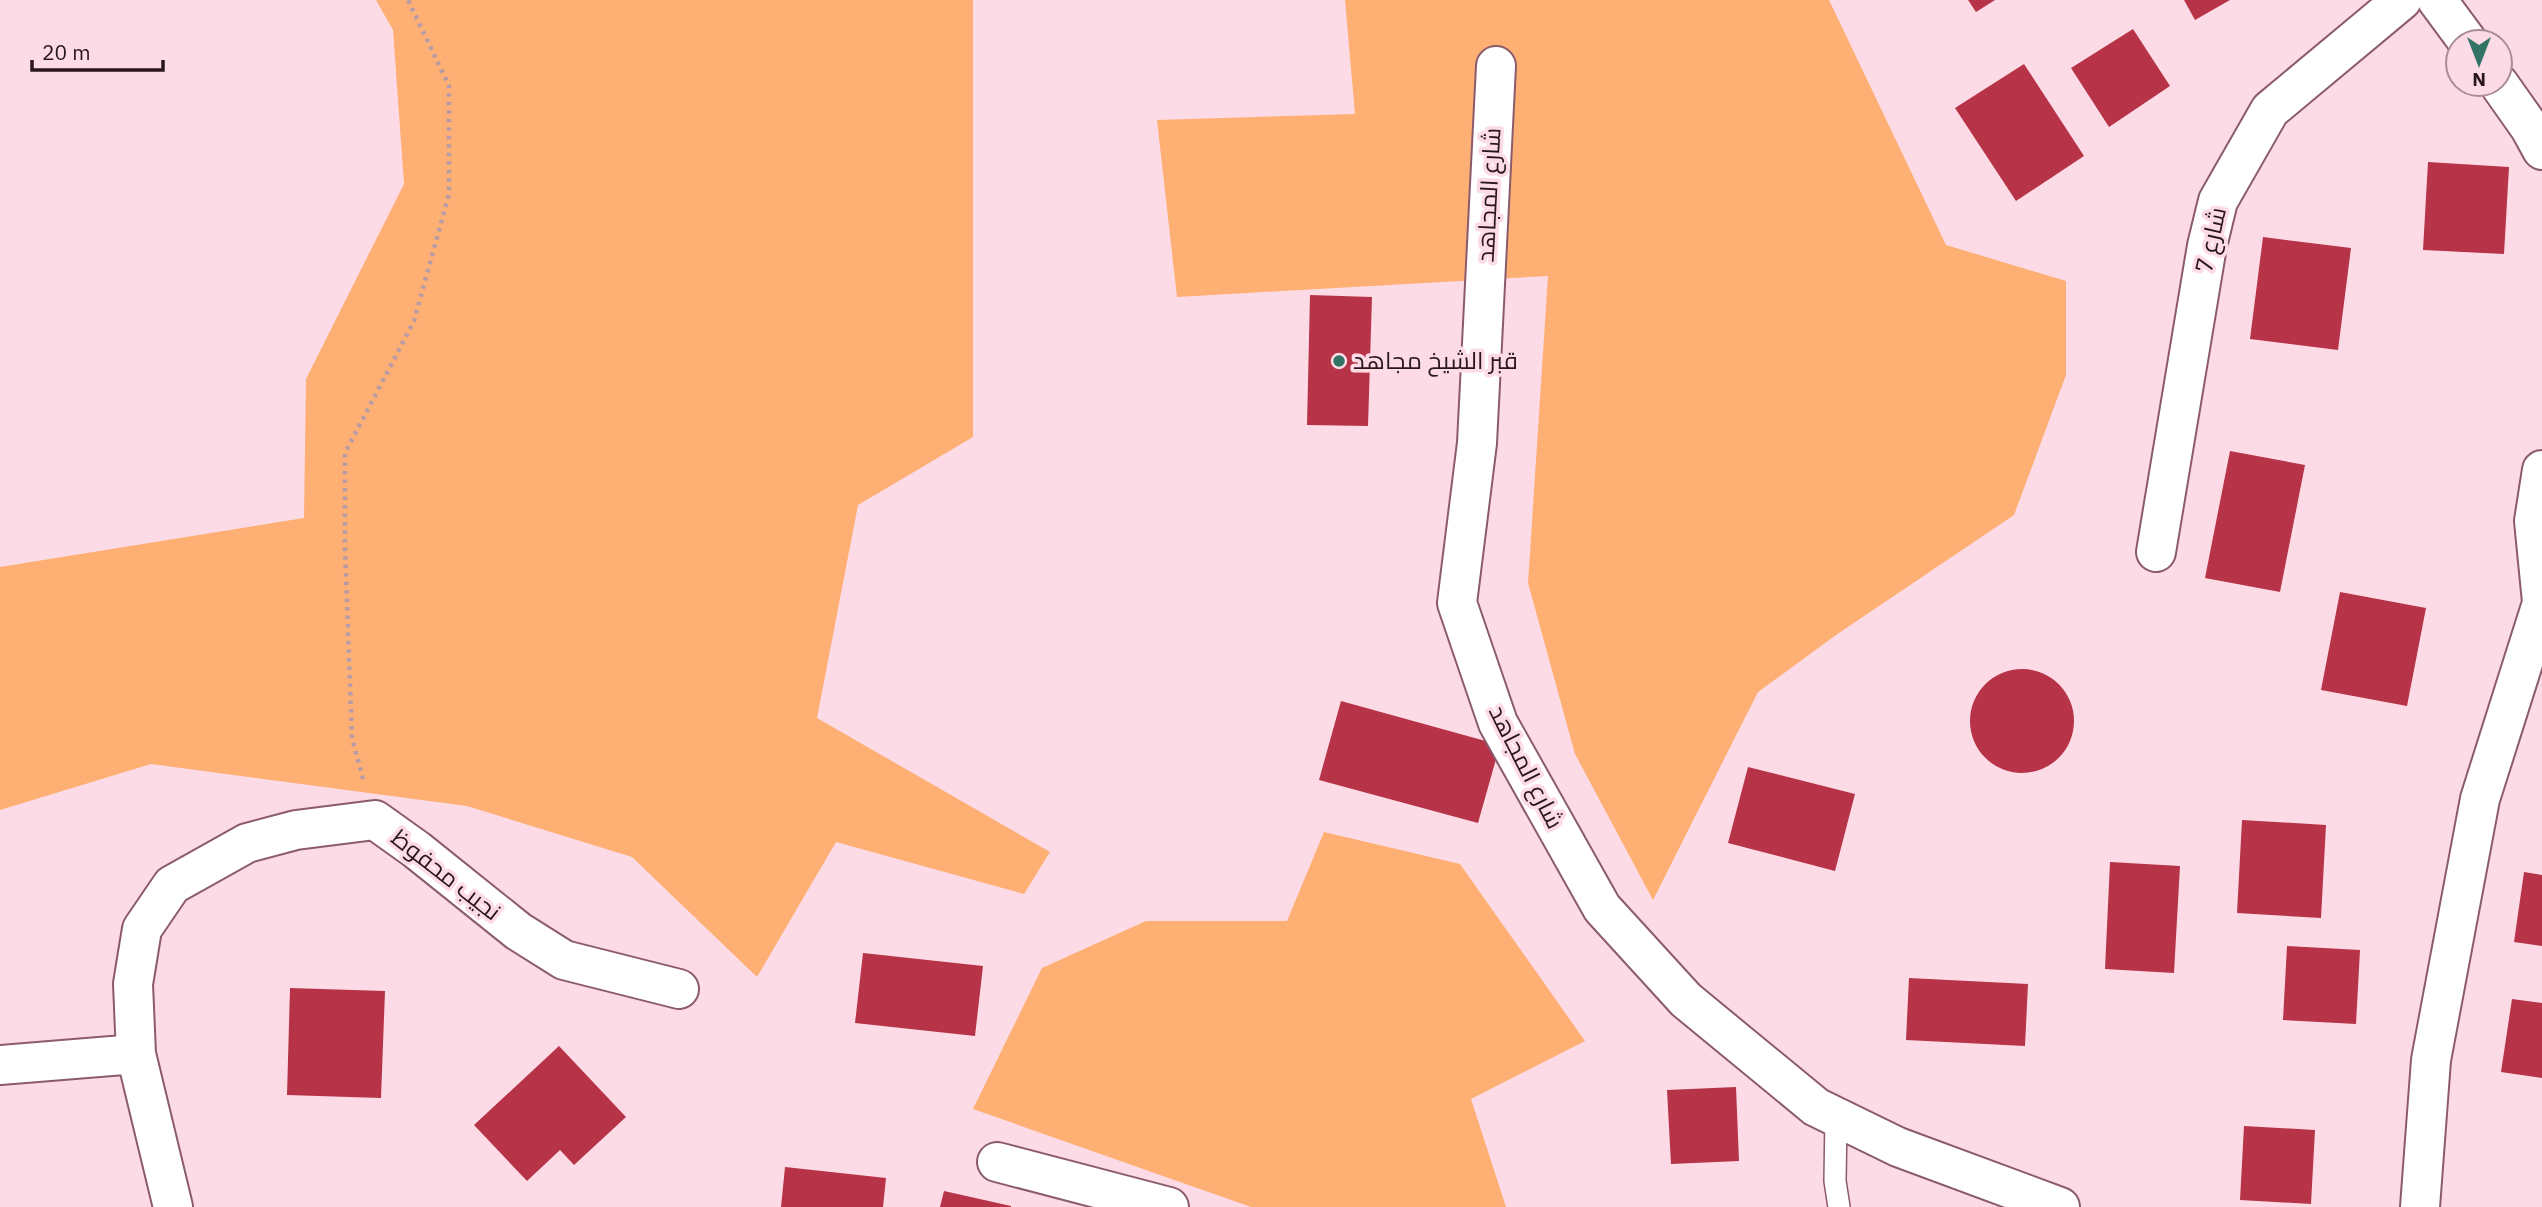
<svg xmlns="http://www.w3.org/2000/svg" width="2542" height="1207" viewBox="0 0 2542 1207" font-family="'IBM Plex Sans',Cairo,sans-serif">
<style>
.green{fill:#fdaf74}
.building{fill:#b73347}
.lines{fill:none;stroke-linecap:round;stroke-linejoin:round}
.service-casing{stroke:#8b5b6c;stroke-width:24}
.minor-casing{stroke:#8b5b6c;stroke-width:42}
.path{stroke:#b89ba5;stroke-width:4.5;stroke-dasharray:3.5 5;stroke-linecap:butt}
.service{stroke:#fff;stroke-width:21}
.minor{stroke:#fff;stroke-width:38}
.poi-dot{fill:#317465;stroke:#fddbe6;stroke-width:2.5}
.labels{text-anchor:middle;stroke-width:7;stroke-linejoin:round;paint-order:stroke}
.street-label{font-size:24px;fill:#2a171e;stroke:#fddbe6}
.poi-label{font-size:24px;fill:#2a171e;stroke:#fddbe6;text-anchor:start}
</style>
<rect width="100%" height="100%" fill="#fddbe6"/>
<!-- green -->
<path class="green" d="M376 0H973V437L858 505 817 718 1050 852 1024 894 836 842 757 977 632 857 467 806 151 764 0 810V567L304 518 306 379 404 184 393 30Z
M1345 0H1829L1946 245 2066 281V375L2014 515 1836 635 1758 692 1653 900 1575 754 1528 583 1548 276 1177 297 1157 120 1355 114Z
M1324 832 1460 864 1585 1041 1471 1099 1506 1207H1251L973 1109 1042 968 1146 921H1287Z"/>
<!-- building -->
<path class="building" d="M1968 0H1995L1976 12Z
M2184 0H2230L2195 20Z
M2133 29 2170 86 2109 127 2071 68Z
M2024 64 2084 156 2016 201 1955 108Z
M2428 162 2509 167 2504 254 2423 250Z
M2263 237 2351 248 2338 350 2250 339Z
M1310 295 1372 297 1368 426 1307 425Z
M2230 451 2305 465 2280 592 2205 578Z
M2340 592 2426 608 2407 706 2321 690Z
M1970 721a52 52 0 1 1 104 0a52 52 0 1 1-104 0Z
M1341 701 1500 745 1478 823 1319 780Z
M1748 767 1855 794 1835 871 1728 843Z
M2242 820 2326 825 2321 918 2237 913Z
M2110 862 2180 866 2174 973 2105 969Z
M2524 872 2542 875V946L2514 942Z
M2287 946 2360 950 2356 1024 2283 1020Z
M863 953 983 966 975 1036 855 1023Z
M1909 978 2028 984 2025 1046 1906 1040Z
M290 988 385 991 381 1098 287 1095Z
M2512 999 2542 1003V1078L2501 1072Z
M559 1046 626 1117 574 1165 560 1150 527 1181 474 1125Z
M1736 1087 1739 1161 1671 1164 1667 1090Z
M2244 1126 2315 1130 2311 1204 2240 1200Z
M785 1167 886 1178 883 1207H781Z
M944 1191 1011 1206V1207H940Z"/>
<g class="lines">
<!-- service casing -->
<g class="service-casing">
<path id="service" d="M1836 1117 1835 1181 1839 1207"/>
</g>
<!-- minor casing -->
<g class="minor-casing">
<path id="minor" d="M2437 0 2468 42
M1496 66 1477 443 1457 603 1498 723 1602 908 1686 1000 1816 1107 1898 1147 2060 1207
M2499 84 2530 128 2542 150
M2542 470 2534 521 2542 602
M2156 552 2207 246 2218 201 2270 110 2402 0
M0 1065 136 1054
M997 1162 1169 1207
M173 1207 136 1054 133 984 142 929 172 885 247 843 296 830 375 820 417 850 518 931 564 960 679 989
M2420 1207 2431 1060 2480 799 2542 603"/>
</g>
<!-- path -->
<path class="path" d="M363 779 352 738 345 549V453L414 321 449 194V86L408 0"/>
<!-- service -->
<use href="#service" class="service"/>
<!-- minor -->
<use href="#minor" class="minor"/>
</g>
<!-- markers -->
<circle class="poi-dot" cx="1339" cy="361" r="7"/>
<g class="labels">
<!-- street labels -->
<g class="street-label">
<text transform="translate(1489 195) rotate(-87)" y="8">شارع المجاهد</text>
<text transform="translate(2211 240) rotate(-77)" y="8">شارع 7</text>
<text transform="translate(1526 767) rotate(63)" y="8">شارع المجاهد</text>
<text transform="translate(446 875) rotate(38)" y="8">نجيب محفوظ</text>
</g>
<!-- poi labels -->
<g class="poi-label">
<text x="1353" y="369">قبر الشيخ مجاهد</text>
</g>
</g>
<!-- north arrow -->
<g transform="translate(2479 63) rotate(180)"><circle r="33" fill="#fddbe6" stroke="#a98d96" stroke-width="2"/>
<path d="M0-5L12 26L0 18L-12 26Z" fill="#317465"/>
<text y="-10" font-size="19" font-weight="bold" text-anchor="middle" fill="#2a171e">N</text>
</g>
<!-- scale -->
<path d="M32 60v10h131v-10" fill="none" stroke="#2a171e" stroke-width="3.5"/>
<text x="42" y="60" font-size="21" fill="#2a171e" stroke="#fddbe6" stroke-width="5" paint-order="stroke">20 m</text>
</svg>
